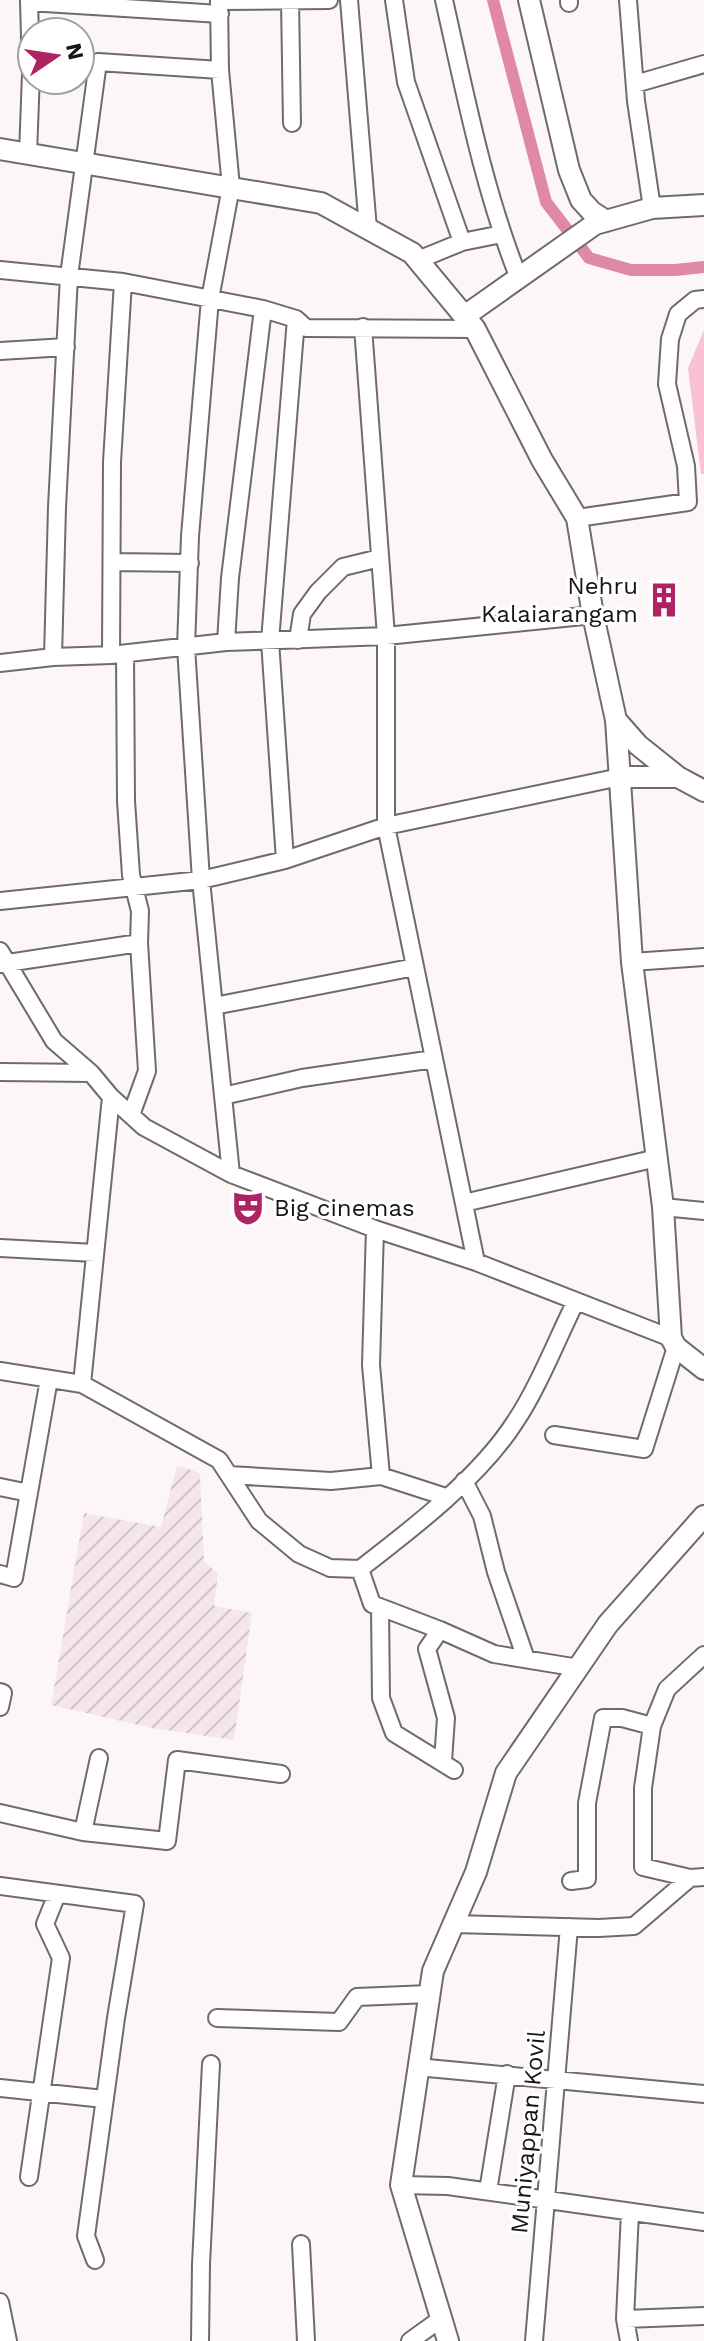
<svg xmlns="http://www.w3.org/2000/svg" width="704" height="2341" viewBox="0 0 704 2341" font-family="'Work Sans',sans-serif">
<style>
.industrial{fill:url(#industrial-furrows)}
.pitch{fill:#fac1d2}
.lines{fill:none;stroke-linecap:round;stroke-linejoin:round}
.canal{stroke:#e089a7;stroke-width:12}
.minor-casing{stroke:#706a6c;stroke-width:20}
.major-casing{stroke:#706a6c;stroke-width:24}
.minor{stroke:#fff;stroke-width:16}
.major{stroke:#fff;stroke-width:20}
.labels{text-anchor:middle;stroke-width:6;stroke-linejoin:round;paint-order:stroke}
.poi-label{font-size:24px;fill:#161415;stroke:#fff;text-anchor:end}
.street-label{font-size:24px;fill:#161415;stroke:#fff}
</style>
<defs>
<pattern id="industrial-furrows" width="10" height="10" patternUnits="userSpaceOnUse" patternTransform="scale(2)"><rect width="10" height="10" fill="#f5e6ea"/><path d="M-1 1l2-2M0 10L10 0M9 11l2-2" fill="none" stroke="#d1c4c8"/></pattern>
</defs>
<rect width="100%" height="100%" fill="#fdf6f8"/>
<!-- industrial -->
<path class="industrial" d="M177 1465 200 1473 204 1561 218 1574 214 1606 252 1613 234 1740 152 1728 51 1705 84 1513 161 1527Z"/>
<!-- pitch -->
<path class="pitch" d="M704 330V474H701L688 368Z"/>
<g class="lines">
<!-- canal -->
<path class="canal" d="M493 0 546 202 589 258 631 270H675L704 267"/>
<!-- minor casing -->
<g class="minor-casing">
<path id="minor" d="M219 0 220 70 231 187 210 299 190 536 186 647 201 880 231 1174
M290 0 292 123
M349 0 368 229
M394 0 406 82 462 242
M444 0C465 93 483 187 518 276
M569 0V3
M628 0 636 101 652 208
M219 1 329 0
M29 2 220 14
M635 84 704 64
M28 154 31 74 29 0
M418 260 462 242 502 234
M0 270 123 282 263 309 296 319 306 328 475 329
M363 327 386 636V826L476 1262
M0 351 66 347
M577 518 688 502 686 466 667 384 670 339 678 314 695 300 704 299
M112 562 190 563
M298 640 302 614 318 592 343 567 380 558
M226 642 230 578 263 309
M125 654 126 801 131 875 140 911 139 943 147 1071 131 1115
M111 655 112 462 123 282
M53 657 57 507 69 276 98 62 220 70
M0 663 53 657 111 655 226 642 386 636 593 615
M285 860 270 641 296 319
M0 901 201 880 285 860 386 826 620 777
M0 951 54 1041 91 1073 111 1097 144 1127 231 1174 375 1229 476 1262 671 1338
M632 962 704 957
M0 964 139 943
M214 1006 415 967
M0 1072 91 1073
M223 1096 302 1078 434 1059
M464 1203 657 1158
M663 1207 704 1211
M375 1229 371 1365 381 1476 446 1497
M0 1248 95 1253
M576 1301C557 1339 538 1388 515 1422 479 1478 413 1528 360 1569L372 1604 440 1630 494 1654 579 1668
M0 1371 82 1384 111 1097
M82 1384 219 1460 259 1521 299 1554 330 1568 360 1569
M554 1435 644 1449 676 1347
M229 1475 331 1481 381 1476
M464 1481 482 1516 496 1572 526 1659
M0 1487 29 1493
M0 1574 14 1578 49 1379
M380 1607 381 1698 394 1733 454 1770
M440 1630 427 1649 446 1718 443 1761
M0 1692 3 1693 0 1707
M0 1813 83 1832 167 1841 177 1760 281 1774
M83 1832 99 1758
M690 1878 643 1867V1788L652 1726 667 1689 704 1655
M571 1881 587 1879V1803L603 1718H622L652 1726
M0 1886 135 1904 116 2018 86 2236 95 2260
M453 1924 599 1928 634 1926 690 1878 704 1877
M217 2018 339 2022 357 1997 429 1994
M417 2067 704 2094
M0 2088 104 2099
M29 2177 61 1958 45 1924 57 1894
M401 2185 448 2186 704 2222
M488 2191 507 2074
M301 2244 306 2341
M0 2302 8 2341
M625 2319 704 2316
M200 2341 201 2264 211 2064
M410 2341 442 2318
M534 2341 569 1927
M629 2341 625 2319 630 2212"/>
</g>
<!-- major casing -->
<g class="major-casing">
<path id="major" d="M529 0 569 170 581 200 592 212 606 221
M0 149 321 203 412 253 475 329 542 460 577 518 593 615 616 720 638 745 678 777 704 791
M466 315 595 224 652 208 704 205
M616 720 632 962 663 1207 671 1338 676 1347 704 1369
M620 777H678
M448 2341 401 2185 433 1971 476 1872 506 1773 608 1624 704 1516"/>
</g>
<!-- minor -->
<use href="#minor" class="minor"/>
<!-- major -->
<use href="#major" class="major"/>
</g>
<!-- icons -->
<defs>
<g id="building-bare" transform="scale(2.76)"><path d="M-4-6H4V6H1V3H-1V6H-4ZM-2.5-4.3h1.7v1.8h-1.7ZM.8-4.3h1.7v1.8H.8ZM-2.5-1h1.7V.8h-1.7ZM.8-1h1.7V.8H.8Z" fill="#ad2363" stroke="#fff" stroke-width="2.5" paint-order="stroke"/></g>
<g id="theatre-bare" transform="scale(2.76)"><path d="M-5-5.5Q0-4 5-5.5V0Q5 5 0 6Q-5 5-5 0ZM-3.3-2.5H-1v1.5H-3.3ZM1-2.5H3.3v1.5H1ZM-2.8 1Q0 5.5 2.8 1Z" fill="#ad2363" stroke="#fff" stroke-width="2.5" paint-order="stroke"/></g>
</defs>
<g fill-rule="evenodd">
<use href="#building-bare" x="664" y="600"/>
<use href="#theatre-bare" x="248" y="1208"/>
</g>
<g class="labels">
<!-- poi labels -->
<g class="poi-label">
<text x="638" y="594">Nehru<tspan x="638" dy="28">Kalaiarangam</tspan></text>
<text x="274" y="1216" text-anchor="start">Big cinemas</text>
</g>
<!-- street labels -->
<g class="street-label">
<text transform="translate(528 2132) rotate(-85)" y="8">Muniyappan Kovil</text>
</g>
</g>
<!-- north arrow -->
<g transform="translate(56 56) rotate(77)"><circle r="38" fill="#ffffff" stroke="#a2a1a1" stroke-width="2"/>
<path d="M0-6L14 30L0 20L-14 30Z" fill="#ad2363"/>
<text y="-12" font-size="22" font-weight="bold" text-anchor="middle" fill="#161415">N</text>
</g>
</svg>
